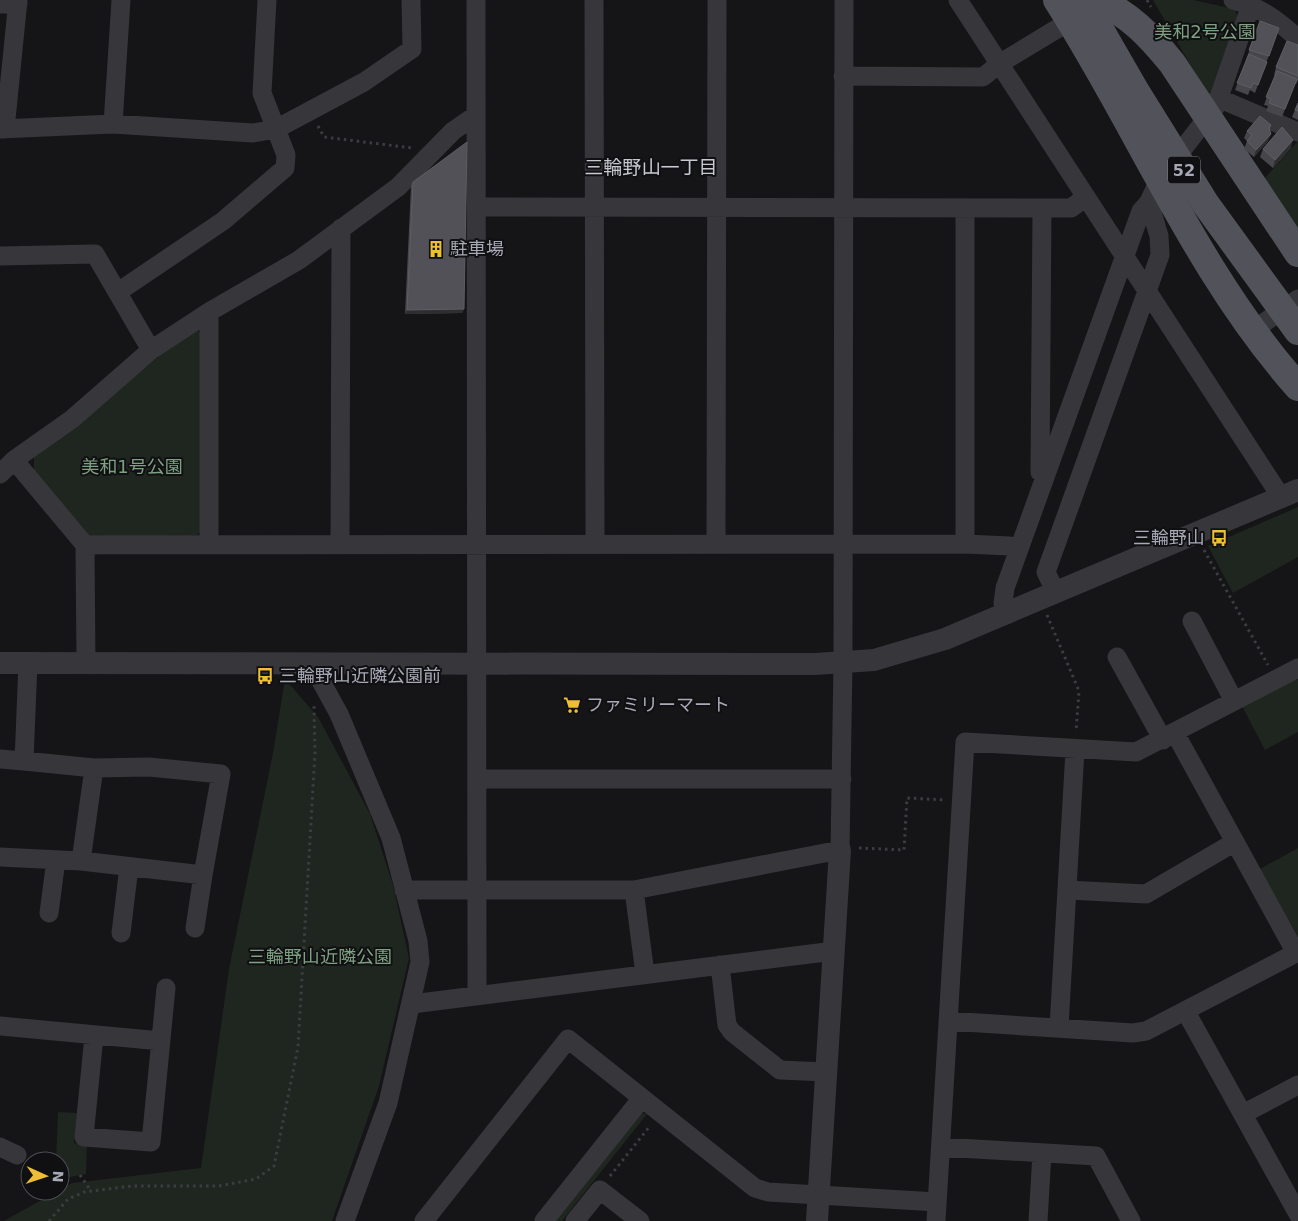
<svg xmlns="http://www.w3.org/2000/svg" width="1298" height="1221" viewBox="0 0 1298 1221" font-family="'DejaVu Sans','Noto Sans JP',sans-serif">
<style>
.green{fill:#1f2620}
.lines{fill:none;stroke-linecap:round;stroke-linejoin:round}
.path{stroke:#3c3d42;stroke-width:3;stroke-dasharray:2.5 4;stroke-linecap:butt}
.minor{stroke:#36363b;stroke-width:19}
.tertiary{stroke:#36363b;stroke-width:22}
.primary{stroke:#52535a;stroke-width:28}
.primary-bridge{stroke:#52535a;stroke-width:28}
.wall{fill:#46464b}
.shaded-wall{fill:#2e2e31}
.building{fill:#515157;stroke:#5e5f66}
.labels{text-anchor:middle;stroke-width:4;stroke-linejoin:round;paint-order:stroke}
.shield{fill:#100f11;stroke:#7a7c84;stroke-width:1}
.shield-label{font-size:16px;font-weight:bold;fill:#a7aab6}
.park-label{font-size:18px;fill:#7ea183;stroke:#100f11}
.poi-label{font-size:18px;fill:#a7aab6;stroke:#100f11;text-anchor:start}
.neighbourhood-label{font-size:19px;fill:#c7c9d2;stroke:#100f11}
</style>
<rect width="100%" height="100%" fill="#151416"/>
<!-- green -->
<path class="green" d="M1153 0H1193L1234 9 1240 19 1211 101Z
M1298 141V228L1263 180Z
M193 329 203 333V529L197 535 94 538 84 533 34 471V457Z
M1298 507V557L1233 593 1208 546Z
M1293 678 1298 680V732L1265 750 1242 706Z
M285 679 318 717 370 814 393 885 409 958 379 1086 332 1221H4L72 1183 201 1168 229 969 273 753Z
M1298 848V936L1260 869Z
M58 1112 77 1113 74 1143 87 1145 86 1174 60 1179V1161H56Z
M641 1113 647 1114 562 1221H555Z"/>
<g class="lines">
<!-- path -->
<path class="path" d="M1147 0 1151 7
M318 126 324 137 412 148
M1204 550 1268 665
M1047 615 1079 691 1076 732
M859 848 904 850 907 798 946 800
M80 1175 91 1191
M610 1176 650 1126
M49 1221 68 1199 84 1192 132 1186H219L256 1179 274 1166 298 1047 315 753 314 706"/>
<!-- minor -->
<path class="minor" d="M476 0 477 994
M594 0 595 544
M958 0 1281 497
M1233 0C1260 7 1278 20 1298 39
M0 4H18
M843 76 983 77 999 64 1070 21
M1218 98 1298 132
M113 124 121 0
M0 129 113 124 253 133 276 129 364 82 412 49 411 0
M5 129 18 0
M477 207 1071 208 1086 197
M0 256 95 254 151 350
M118 292 223 221 285 168 286 155 262 93 267 0
M1252 331 1298 299
M14 460 85 545 86 664
M1040 472 1042 208
M0 474 14 460 72 419 151 350 209 312 299 260 398 187 453 131 476 115
M340 543 341 228
M209 544V312
M716 544 717 0
M965 544V209
M85 545C378 543 671 545 965 544L1010 546 1018 549
M1056 593 1046 572 1160 255 1159 236 1149 202
M1008 614 1003 603 1005 588 1141 211 1149 202 1159 180 1216 106 1251 5
M1192 621 1234 701
M1117 657 1163 740
M311 663 339 714 391 838 418 941 420 962 388 1103 345 1221
M0 759 24 761 28 663
M24 761 94 768 149 767 221 774 203 875 81 861
M477 779H842
M0 857 81 861 94 768
M404 890H634L840 850 843 662 844 0
M634 890 645 974
M1067 890 1146 894 1235 842
M49 913 56 860
M195 928 203 875
M121 933 129 867
M720 965 727 1025 732 1032 780 1070 826 1072
M412 1004 834 951
M1186 1012 1298 1214
M948 1021 1133 1033 1146 1031 1296 953 1175 733
M0 1026 161 1041
M1059 1027 1075 750
M94 1036 84 1137 151 1142 166 988
M1243 1114 1298 1085
M0 1147 17 1155
M941 1147 1096 1156 1131 1221
M424 1221 568 1039 755 1188 768 1192 937 1202
M544 1221 642 1098
M575 1221 600 1190 640 1221
M936 1221 965 742 1136 752 1298 668
M1038 1221 1042 1153"/>
<!-- tertiary -->
<path class="tertiary" d="M0 663 815 664 874 660 945 639 1298 490
M817 1221 840 850"/>
<!-- primary -->
<path class="primary" d="M1057 0C1139 128 1197 273 1298 387
M1096 0C1129 13 1150 36 1172 63L1298 253"/>
<!-- primary-bridge -->
<path class="primary-bridge" d="M1083 0 1136 92 1205 203 1298 331"/>
</g>
<!-- wall -->
<path class="wall" d="M1260 21 1279 28 1255 93 1250 90 1248 95 1235 90 1247 57Z
M1298 45V80L1296 84H1295L1282 117 1266 111 1268 106 1264 105 1275 75H1274L1276 67Z
M1298 103V120L1292 117Z
M1271 125 1270 130 1268 141 1254 157 1244 149 1247 141 1244 138 1247 131Z
M1291 148 1273 168 1260 157 1263 149Z
M413 182 464 309 462 313 405 314 411 185Z"/>
<!-- shaded-wall -->
<path class="shaded-wall" d="M1271 134 1268 141 1254 157 1256 150Z
M1293 140 1291 148 1273 168 1275 160Z
M464 309 462 313 405 314 407 310Z"/>
<!-- building -->
<path class="building" d="M1260 21 1279 28 1269 56 1249 50Z
M1287 41 1298 45V76L1276 67Z
M1249 54 1267 62 1258 85 1253 83 1251 88 1237 83Z
M1277 71 1297 79 1285 109 1269 103 1271 99 1266 97Z
M1298 103V111L1295 110Z
M1260 116 1271 125 1269 128 1271 134 1256 150 1247 141 1252 135 1247 131Z
M1282 127 1293 140 1275 160 1263 149Z
M467 142 464 309 407 310 413 182Z"/>
<!-- icons -->
<defs>
<g id="building-bare" transform="scale(1.35)"><path d="M-4-6H4V6H1V3H-1V6H-4ZM-2.5-4.3h1.7v1.8h-1.7ZM.8-4.3h1.7v1.8H.8ZM-2.5-1h1.7V.8h-1.7ZM.8-1h1.7V.8H.8Z" fill="#edbe36" stroke="#100f11" stroke-width="2.5" paint-order="stroke"/></g>
<g id="bus-bare" transform="scale(1.35)"><path d="M-5-6H5V4H4V6H2V4H-2V6H-4V4H-5ZM-3.5-4V0h7V-4ZM-3.5 1.2v1.5H-2V1.2ZM2 1.2v1.5H3.5V1.2Z" fill="#edbe36" stroke="#100f11" stroke-width="2.5" paint-order="stroke"/></g>
<g id="supermarket-bare" transform="scale(1.35)"><path d="M-6-5.5h2.5l.6 2H6L4.5 2H-2.5L-4.4-4H-6ZM-1.5 3.2a1.3 1.3 0 1 0 .1 0ZM3 3.2a1.3 1.3 0 1 0 .1 0Z" fill="#edbe36" stroke="#100f11" stroke-width="2.5" paint-order="stroke"/></g>
</defs>
<g fill-rule="evenodd">
<use href="#building-bare" x="436" y="249"/>
<use href="#bus-bare" x="1219" y="538"/>
<use href="#bus-bare" x="265" y="676"/>
<use href="#supermarket-bare" x="572" y="705"/>
</g>
<g class="labels">
<!-- shield labels -->
<rect class="shield" x="1168" y="156.5" width="32" height="27" rx="4"/>
<g class="shield-label">
<text x="1184" y="176">52</text>
</g>
<!-- park labels -->
<g class="park-label">
<text x="1205" y="38">美和2号公園</text>
<text x="132" y="473">美和1号公園</text>
<text x="320" y="963">三輪野山近隣公園</text>
</g>
<!-- poi labels -->
<g class="poi-label">
<text x="450" y="255">駐車場</text>
<text x="1205" y="544" text-anchor="end">三輪野山</text>
<text x="279" y="682">三輪野山近隣公園前</text>
<text x="586" y="711">ファミリーマート</text>
</g>
<!-- neighbourhood labels -->
<g class="neighbourhood-label">
<text x="651" y="174">三輪野山一丁目</text>
</g>
</g>
<!-- north arrow -->
<g transform="translate(45 1176) rotate(93)"><circle r="24" fill="#100f11" stroke="#4c4d53"/>
<path d="M0-4L9 19L0 12L-9 19Z" fill="#edbe36"/>
<text y="-8" font-size="14" font-weight="bold" text-anchor="middle" fill="#a7aab6">N</text>
</g>
</svg>
